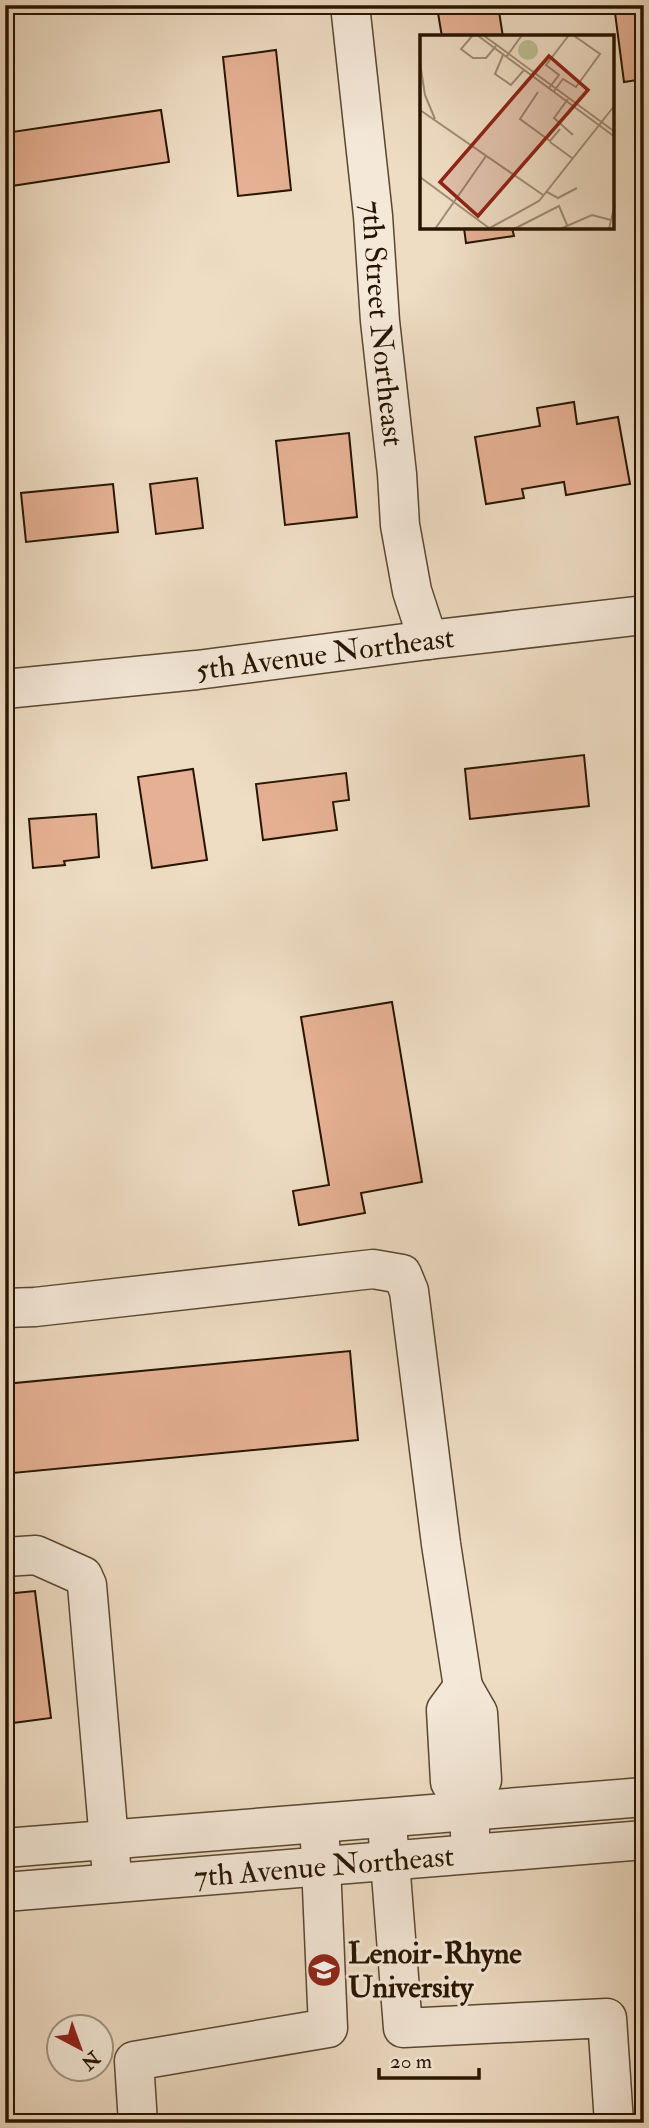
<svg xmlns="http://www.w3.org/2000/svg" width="649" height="2128" viewBox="0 0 649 2128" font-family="'IM FELL Double Pica',serif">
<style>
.building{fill:#e5b093;stroke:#281500;stroke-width:2}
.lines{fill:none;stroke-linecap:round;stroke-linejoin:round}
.minor-casing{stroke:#5a4731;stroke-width:41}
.minor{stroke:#f4e8d8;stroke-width:38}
.labels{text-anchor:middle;stroke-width:6;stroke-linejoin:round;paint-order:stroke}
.street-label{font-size:30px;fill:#281500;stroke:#f4e8d8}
.poi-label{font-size:30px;font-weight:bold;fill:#281500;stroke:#f4e8d8;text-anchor:start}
.inset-road{fill:none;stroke:#9f8c75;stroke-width:2}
.view{fill:#8f2418;fill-opacity:0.15;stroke:#8f2418;stroke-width:3.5}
.inset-edge{fill:none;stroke:#281500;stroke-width:3.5}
</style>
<rect width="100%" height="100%" fill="#eedcc3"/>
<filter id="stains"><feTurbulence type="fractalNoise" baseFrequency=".00286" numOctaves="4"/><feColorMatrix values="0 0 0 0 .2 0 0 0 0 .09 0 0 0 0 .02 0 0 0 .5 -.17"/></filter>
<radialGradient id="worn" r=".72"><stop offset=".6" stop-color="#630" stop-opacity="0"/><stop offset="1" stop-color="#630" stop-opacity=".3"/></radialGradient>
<!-- building -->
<path class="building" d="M448 5H498L503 37H442L437 7Z
M614 5H644V79L624 82Z
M276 50 291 190 238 196 223 57Z
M161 110 169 162 5 187V133Z
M464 228H512L514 236 466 243Z
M574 402 577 424 618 417 630 484 566 495 564 482 522 489 524 498 486 504 475 437 540 426 537 408Z
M349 433 357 517 285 525 276 441Z
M197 478 203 528 156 534 150 484Z
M113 484 118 532 26 542 21 493Z
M584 755 589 806 470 819 465 769Z
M193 769 207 860 152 868 138 777Z
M346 773 349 800 333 802 337 830 263 840 256 784Z
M96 814 99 857 64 861 65 865 33 868 29 819Z
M392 1002 422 1182 361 1193 365 1213 299 1225 293 1191 329 1185 301 1017Z
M350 1351 358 1440 13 1473 5 1384Z
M35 1591 51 1718 5 1724V1594Z"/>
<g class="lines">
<!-- minor casing -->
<g class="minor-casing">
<g id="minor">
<path id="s1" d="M350 5 373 216 380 321 397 474 400 525 412 591 428 640"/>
<path id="s2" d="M5 689 197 670 428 640 644 615"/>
<path d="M5 1308 35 1307 373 1269 402 1274 409 1291 441 1544 463 1687"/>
<path d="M5 1557 36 1555 83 1576 87 1585 111 1864"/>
<path d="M470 1811 450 1782 446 1710 463 1687 478 1713 482 1780 470 1811V1834"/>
<path d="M388 1836 403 2028 607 2018 614 2123"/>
<path d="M5 1848 644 1797"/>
<path id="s3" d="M5 1892 644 1840"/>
<path d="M138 2123 134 2061 328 2028 320 1841"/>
</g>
</g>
<!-- minor -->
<use href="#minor" class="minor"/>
</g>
<!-- icons -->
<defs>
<g id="university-disc" transform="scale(1.75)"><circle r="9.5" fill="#8f2418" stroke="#f4e8d8"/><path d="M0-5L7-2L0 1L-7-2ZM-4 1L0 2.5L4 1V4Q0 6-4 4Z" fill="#fff"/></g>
</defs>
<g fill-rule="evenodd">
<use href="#university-disc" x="324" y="1970"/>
</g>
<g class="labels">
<!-- street labels -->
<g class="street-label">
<text dy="10" stroke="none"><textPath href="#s1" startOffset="320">7th Street Northeast</textPath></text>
<text dy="10" stroke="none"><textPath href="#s2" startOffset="322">5th Avenue Northeast</textPath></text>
<text dy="10" stroke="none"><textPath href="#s3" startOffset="320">7th Avenue Northeast</textPath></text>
</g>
<!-- poi labels -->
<g class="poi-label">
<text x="348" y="1963">Lenoir-Rhyne<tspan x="348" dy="34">University</tspan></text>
</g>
</g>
<!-- overview -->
<g transform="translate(420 35)">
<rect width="194" height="194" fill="#eedcc3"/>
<path d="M98 15a10 10 0 1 1 20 0a10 10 0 1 1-20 0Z" fill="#bbbf92"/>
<path class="inset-road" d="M53 0 41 14 53 23H66L76 11M57 0 195 102M63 0 195 97M83 20 75 39 91 50 104 35M87 21 102 0M0 28 5 60 15 84M129 53 139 40 126 30 149 0M134 56 143 44 156 52 180 19 153 0M118 57 100 84 130 106 140 94M148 64 134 83 153 100M0 75 123 160M130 107 152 123M0 142 69 193M127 157 138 163 157 153M15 194 66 121M68 194 119 166 195 70M94 194 139 171 147 190M140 194 172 180 191 185M189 194 195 169"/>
<path class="view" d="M129 21 168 55 58 181 20 147Z"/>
<rect width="194" height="194" class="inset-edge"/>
</g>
<!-- margin -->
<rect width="649" height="2128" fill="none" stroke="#eedcc3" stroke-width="28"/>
<rect x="7" y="7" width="635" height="2114" fill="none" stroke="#281500" stroke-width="3.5"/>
<rect x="14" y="14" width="621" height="2100" fill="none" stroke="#281500" stroke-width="2"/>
<!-- north arrow -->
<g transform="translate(80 2048) rotate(139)"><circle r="33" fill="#f4e8d8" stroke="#a29482" stroke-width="2"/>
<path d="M0-5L12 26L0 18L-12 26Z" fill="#8f2418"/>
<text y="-10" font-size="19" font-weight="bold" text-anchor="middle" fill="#281500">N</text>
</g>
<!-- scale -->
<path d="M379 2068v10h100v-10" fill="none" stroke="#281500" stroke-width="3.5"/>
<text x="390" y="2068" font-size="21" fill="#281500" stroke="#f4e8d8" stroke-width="5" paint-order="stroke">20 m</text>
<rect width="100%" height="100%" filter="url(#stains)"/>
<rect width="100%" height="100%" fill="url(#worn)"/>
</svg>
